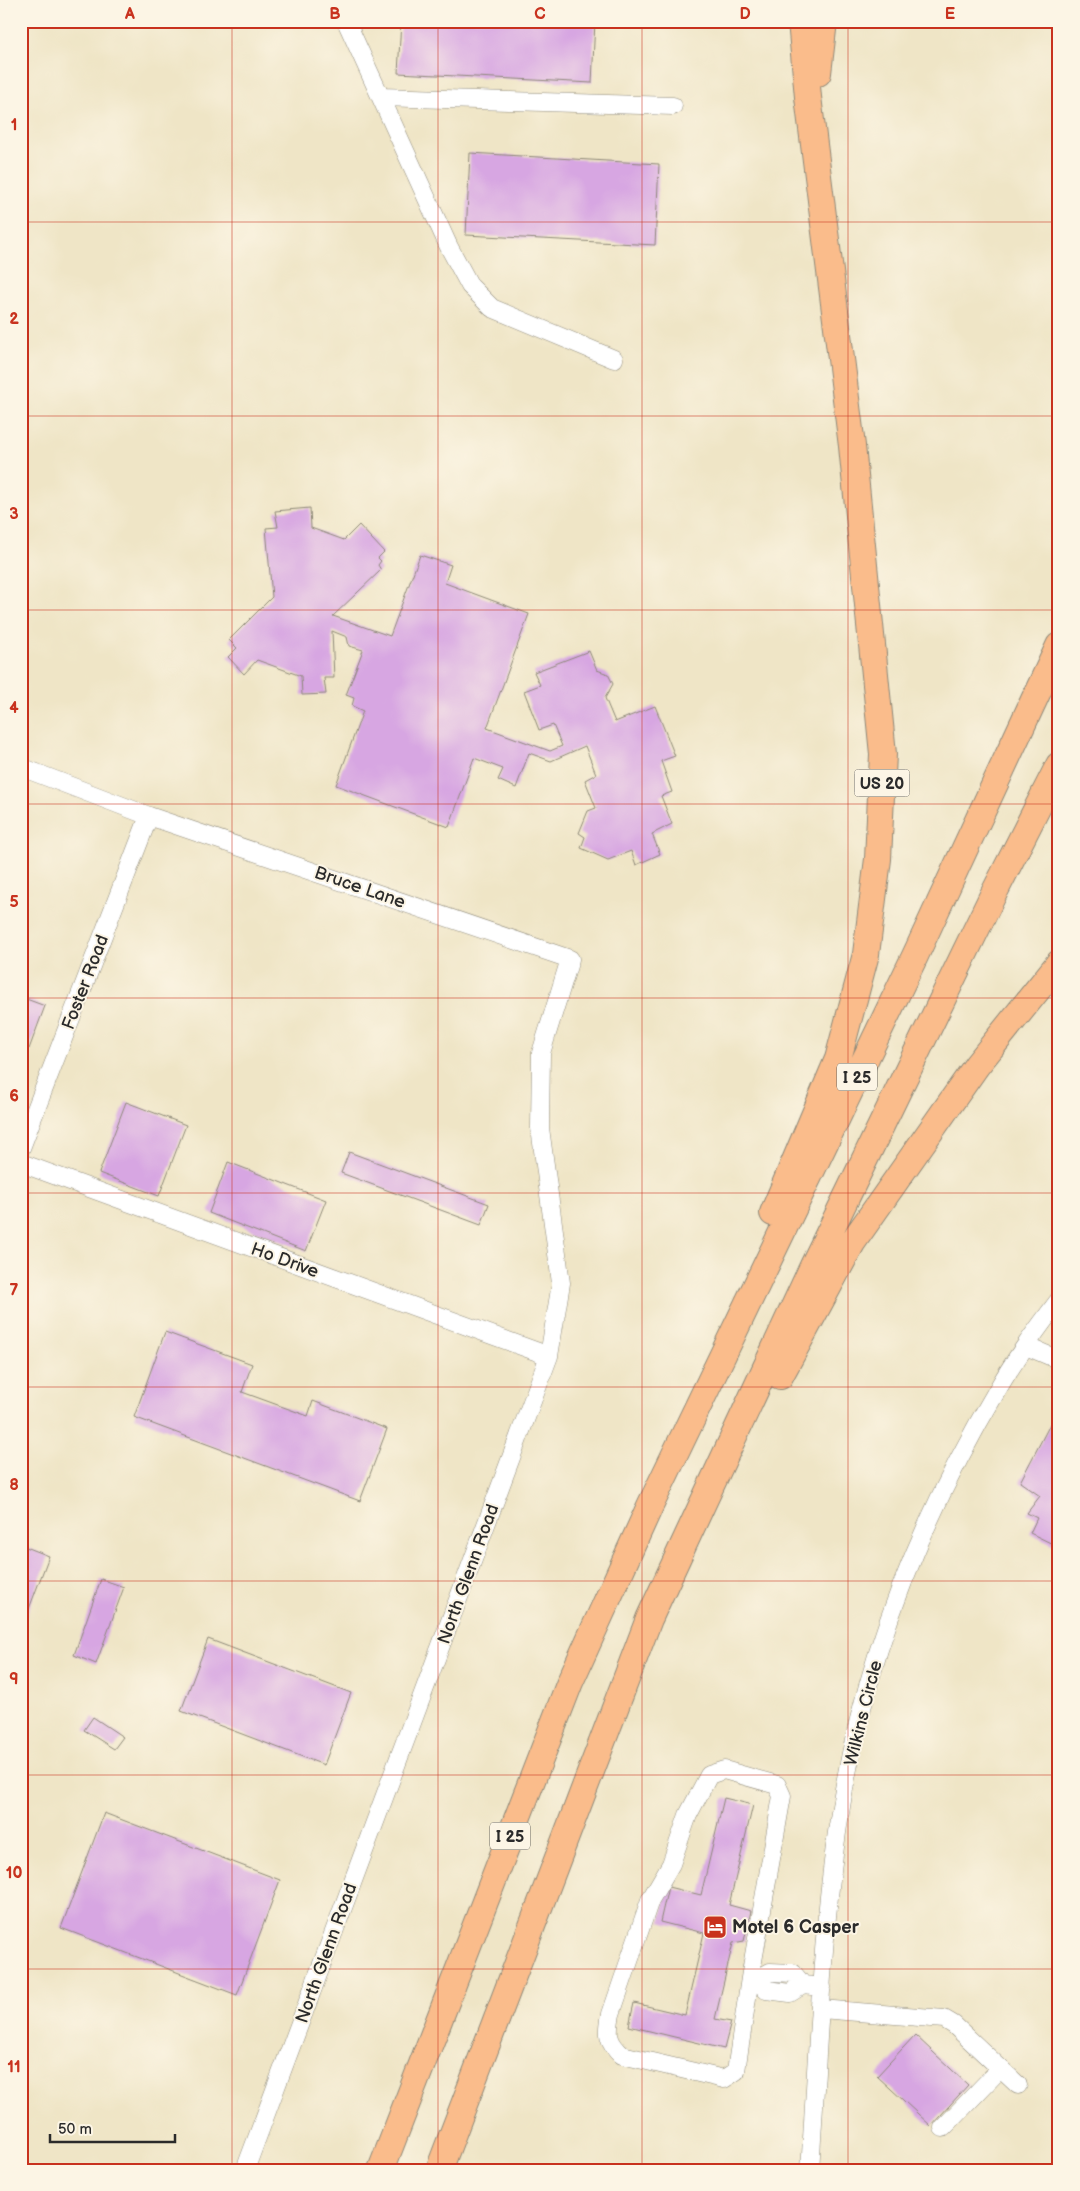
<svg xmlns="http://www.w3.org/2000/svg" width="1080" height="2191" viewBox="0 0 1080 2191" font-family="'Balsamiq Sans',sans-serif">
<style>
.building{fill:#d7a6e2}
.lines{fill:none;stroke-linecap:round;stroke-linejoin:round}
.minor-casing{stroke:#8d8878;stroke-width:19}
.highway-casing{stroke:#8d8878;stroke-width:28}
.minor{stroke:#fff;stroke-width:18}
.highway{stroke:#fabc8b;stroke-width:26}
.grid{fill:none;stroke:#c8321e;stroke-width:1;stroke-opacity:0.55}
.labels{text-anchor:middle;stroke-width:4;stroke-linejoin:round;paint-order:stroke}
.shield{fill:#fcf5e5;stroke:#6a6863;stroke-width:1}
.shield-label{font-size:16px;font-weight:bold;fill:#2b2b2b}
.street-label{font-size:18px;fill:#2b2b2b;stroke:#fcf5e5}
.poi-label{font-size:18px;font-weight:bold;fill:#2b2b2b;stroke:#fcf5e5;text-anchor:start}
.neatline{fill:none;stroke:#c8321e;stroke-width:2}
.grid-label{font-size:16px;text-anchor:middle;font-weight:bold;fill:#c8321e}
</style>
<rect width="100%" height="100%" fill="#fcf5e5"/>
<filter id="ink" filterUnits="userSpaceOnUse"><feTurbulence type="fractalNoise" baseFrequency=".02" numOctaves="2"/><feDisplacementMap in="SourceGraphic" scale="10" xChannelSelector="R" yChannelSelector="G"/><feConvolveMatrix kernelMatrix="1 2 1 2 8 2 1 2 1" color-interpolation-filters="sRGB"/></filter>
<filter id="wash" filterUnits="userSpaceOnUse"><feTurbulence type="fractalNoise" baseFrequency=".0096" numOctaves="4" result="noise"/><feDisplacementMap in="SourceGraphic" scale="20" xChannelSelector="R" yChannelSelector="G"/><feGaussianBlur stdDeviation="1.12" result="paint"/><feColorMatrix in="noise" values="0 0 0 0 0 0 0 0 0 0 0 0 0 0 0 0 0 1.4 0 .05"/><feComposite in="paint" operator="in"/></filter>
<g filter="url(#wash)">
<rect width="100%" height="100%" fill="#efe5c6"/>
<g id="blocks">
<!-- building -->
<path class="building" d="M401 21H595L592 83 398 73Z
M470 153 659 164 655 245 466 235Z
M310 508 311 528 344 540 359 525 384 552 378 558 381 561 378 565 381 570 333 616 390 636 420 555 451 565 445 583 529 614 487 728 550 751 562 746 553 725 539 730 524 691 540 685 534 672 589 651 597 670 608 674 613 684 605 698 615 722 655 706 675 756 661 761 672 792 661 796 672 824 652 834 660 854 636 865 631 851 608 860 581 848 585 837 579 833 588 811 596 808 585 780 596 774 585 746 551 761 529 753 516 788 498 780 503 769 474 758 449 827 336 785 363 711 352 706 354 698 346 695 363 650 349 646 347 637 332 631 334 678H324L326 694 302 695 301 676 257 660 244 674 228 657 237 648 229 640 272 597 266 528 278 527 275 511Z
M21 997 45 1006 29 1049 21 1047Z
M126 1102 186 1125 159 1196 99 1173Z
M349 1152 489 1204 481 1225 341 1173Z
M228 1162 326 1200 306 1251 209 1213Z
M165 1332 252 1364 242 1392 308 1416 313 1401 387 1429 360 1501 134 1417Z
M1059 1407V1547L1030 1533 1037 1518 1027 1513 1040 1496 1020 1482Z
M21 1545 49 1556 21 1630Z
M101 1579 124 1587 96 1664 74 1655Z
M208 1639 351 1693 324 1765 181 1711Z
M93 1717 123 1737 114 1749 84 1730Z
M724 1798 753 1805 729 1905 751 1911 744 1941 733 1943 715 2019 731 2022 724 2049 629 2026 634 2003 685 2015 704 1933 660 1922 668 1887 701 1895Z
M104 1813 280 1880 237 1995 61 1928Z
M915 2035 968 2085 931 2126 877 2076Z"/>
</g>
</g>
<g filter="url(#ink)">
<use href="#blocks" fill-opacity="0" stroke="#8d8878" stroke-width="1"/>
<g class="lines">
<!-- minor casing -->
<g class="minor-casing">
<path id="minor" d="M346 21 449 247 470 286 492 308 614 359
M381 97 673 106
M21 767 149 816 570 959 541 1053 540 1128 561 1283 549 1356 245 2170
M21 1148 149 816
M21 1163 549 1356
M1026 1346 1059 1360
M724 1770 777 1785 782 1796 750 1978 736 2071 724 2079 622 2055C607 2041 607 2034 611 2014L650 1900 671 1864 688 1815 709 1775Z
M750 1978 758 1979 766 1990 790 1993 803 1985 822 1987
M758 1979 770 1972 793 1973 803 1985
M821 2009 944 2019 954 2025 1018 2085
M943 2128 1000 2069
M810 2170C818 2053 821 1935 839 1819 862 1666 920 1520 999 1387 1016 1357 1038 1328 1059 1300"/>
</g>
<!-- highway casing -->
<g class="highway-casing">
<path id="highway" d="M818 73 824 21
M773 1213 838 1059 866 954 878 859 883 754 852 446 808 97 801 21
M780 1376 852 1243 977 1065 1059 963
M381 2170 570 1682 650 1506 915 956 1059 646
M439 2170 649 1619 813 1266 992 897 1059 765"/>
</g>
<!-- minor -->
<use href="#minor" class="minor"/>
<!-- highway -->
<use href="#highway" class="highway"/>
</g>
</g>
<!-- grid -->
<path class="grid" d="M232 21V2170M438 21V2170M642 21V2170M848 21V2170M21 222H1059M21 416H1059M21 610H1059M21 804H1059M21 998H1059M21 1193H1059M21 1387H1059M21 1581H1059M21 1775H1059M21 1969H1059"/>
<!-- icons -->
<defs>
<g id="hotel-square" transform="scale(1.25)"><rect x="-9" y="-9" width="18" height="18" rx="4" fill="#c8321e" stroke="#fcf5e5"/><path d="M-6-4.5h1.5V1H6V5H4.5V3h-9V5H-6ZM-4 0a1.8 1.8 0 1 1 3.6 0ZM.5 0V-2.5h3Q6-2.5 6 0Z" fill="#fff"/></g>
</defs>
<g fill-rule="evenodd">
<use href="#hotel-square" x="715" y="1927"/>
</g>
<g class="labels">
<!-- shield labels -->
<g class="shield">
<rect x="854.5" y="769.5" width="55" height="27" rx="4"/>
<rect x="837" y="1063.5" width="40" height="27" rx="4"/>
<rect x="490" y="1822.5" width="40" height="27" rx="4"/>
</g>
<g class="shield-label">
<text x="882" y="789">US 20</text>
<text x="857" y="1083">I 25</text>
<text x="510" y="1842">I 25</text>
</g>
<!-- street labels -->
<g class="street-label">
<text transform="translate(360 887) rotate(19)" y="6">Bruce Lane</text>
<text transform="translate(85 982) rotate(-69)" y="6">Foster Road</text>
<text transform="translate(285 1260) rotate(20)" y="6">Ho Drive</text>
<text transform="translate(468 1574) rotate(-70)" y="6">North Glenn Road</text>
<text transform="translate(863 1713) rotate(-76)" y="6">Wilkins Circle</text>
<text transform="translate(326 1953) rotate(-70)" y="6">North Glenn Road</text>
</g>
<!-- poi labels -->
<g class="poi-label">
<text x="732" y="1933">Motel 6 Casper</text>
</g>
</g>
<!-- margin -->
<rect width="1080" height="2191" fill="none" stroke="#fcf5e5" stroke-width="55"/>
<!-- scale -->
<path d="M50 2134v8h125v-8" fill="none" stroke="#2b2b2b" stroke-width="2.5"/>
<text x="58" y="2134" font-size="15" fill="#2b2b2b" stroke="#fcf5e5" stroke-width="4" paint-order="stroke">50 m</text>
<rect x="28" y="28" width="1024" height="2136" class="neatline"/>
<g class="grid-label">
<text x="130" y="19">A</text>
<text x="335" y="19">B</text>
<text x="540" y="19">C</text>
<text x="745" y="19">D</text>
<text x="950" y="19">E</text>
<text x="14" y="130">1</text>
<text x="14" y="324">2</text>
<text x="14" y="519">3</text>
<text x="14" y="713">4</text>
<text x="14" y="907">5</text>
<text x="14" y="1101">6</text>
<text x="14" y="1295">7</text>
<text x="14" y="1490">8</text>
<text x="14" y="1684">9</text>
<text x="14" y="1878">10</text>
<text x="14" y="2072">11</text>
</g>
</svg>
